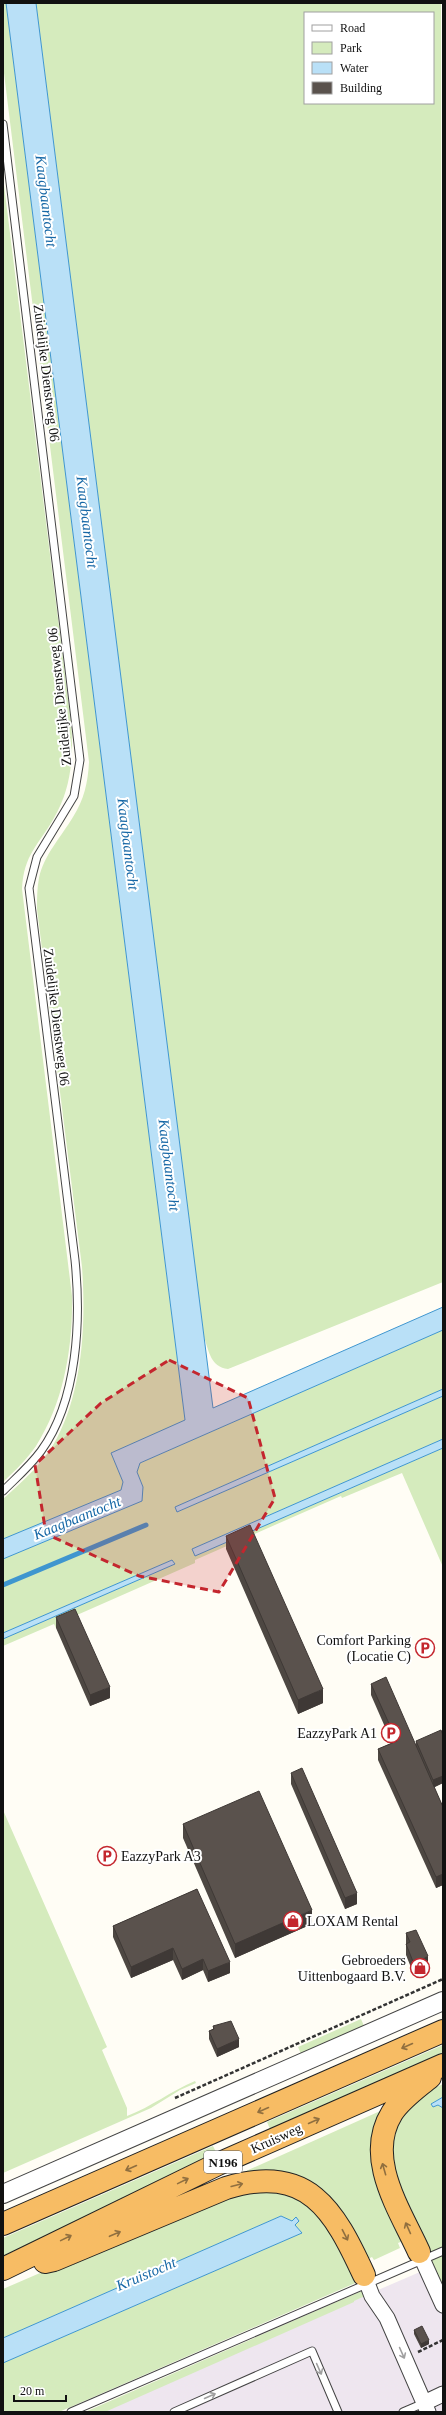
<svg xmlns="http://www.w3.org/2000/svg" width="446" height="2415" viewBox="0 0 446 2415" font-family="Georgia,serif">
<style>
.industrial{fill:#eee6ef}
.green{fill:#d5ebbd;fill-rule:evenodd}
.water{fill:#b9e0f7;stroke:#3f96cf}
.lines{fill:none;stroke-linecap:round;stroke-linejoin:round}
.stream{stroke:#3f96cf;stroke-width:5}
.service-casing{stroke:#444;stroke-width:9}
.minor-casing{stroke:#444;stroke-width:17}
.tertiary-casing{stroke:#444;stroke-width:20}
.trunk-casing{stroke:#222;stroke-width:24}
.path{stroke:#333;stroke-width:2.5;stroke-dasharray:4 2;stroke-linecap:butt}
.service{stroke:#fff;stroke-width:7}
.minor{stroke:#fff;stroke-width:15}
.tertiary{stroke:#fff;stroke-width:18}
.trunk{stroke:#f7bc64;stroke-width:22}
.wall{fill:#4d4742}
.shaded-wall{fill:#3f3936}
.building{fill:#5a524d;stroke:#3f3936}
.oneway{stroke:#906f3f}
.oneway2{stroke:#a0a0a0}
.marked{fill:#c4262e;fill-opacity:0.2;stroke:#c4262e;stroke-width:3;stroke-dasharray:8 5;stroke-linejoin:round}
.labels{text-anchor:middle;stroke-width:4;stroke-linejoin:round;paint-order:stroke}
.shield{fill:#fff;stroke:#585858;stroke-width:1}
.shield-label{font-size:13px;font-weight:bold;fill:#111}
.street-label{font-size:14px;fill:#111;stroke:#fff}
.poi-label{font-size:14px;fill:#111;stroke:#fff;text-anchor:end}
.water-label{font-size:15px;font-style:italic;fill:#1768a6;stroke:#fff}
</style>
<rect width="100%" height="100%" fill="#fffdf5"/>
<!-- industrial -->
<path class="industrial" d="M443 2262V2412H100L297 2325Z"/>
<!-- green -->
<path class="green" d="M3 3H6L185 1421 111 1453 123 1482V1487L118 1493 3 1539V1499C23 1481 45 1462 57 1438 83 1389 86 1321 82 1267L37 909C37 898 37 888 39 878 44 855 61 837 73 817 84 800 88 782 89 762L3 65Z
M36 3H441L443 1282 228 1369C211 1367 209 1352 204 1337ZM305 13H433V103H305Z
M3 177 71 723C74 756 71 789 54 818 38 846 24 854 22 889L72 1296C73 1347 64 1402 36 1446 27 1459 15 1471 3 1482Z
M443 1330V1389L175 1507 177 1512 443 1396V1439L192 1549 195 1556 443 1448V1567L402 1473 342 1498 341 1496 195 1560V1563L77 1615 79 1618 56 1628 54 1624 3 1646V1639L175 1564 172 1560 3 1633V1559L137 1503 143 1487 137 1472 140 1463Z
M3 1810 107 2047 102 2050 127 2108V2116C151 2107 171 2091 195 2081L196 2083 180 2090 151 2108 3 2173Z
M361 2019 364 2026 301 2054 298 2047Z
M443 2045V2054L270 2129 267 2122Z
M443 2084V2097L431 2104 433 2107 438 2105 443 2108V2293L391 2174 394 2123 426 2092Z
M387 2108 403 2241 398 2243 400 2248 374 2260 372 2257 368 2259 326 2198 217 2184Z
M213 2146 217 2154 3 2259V2238Z
M276 2189 317 2208 360 2281 59 2412H3V2363L302 2233 292 2221 281 2216 3 2338V2289L209 2200Z
M364 2290 365 2296 354 2301V2302L105 2412H85Z"/>
<!-- water -->
<path class="water" d="M6 3H36L213 1408 443 1307V1330L140 1463 137 1472 143 1487 142 1501 3 1559V1539L121 1490 123 1482 111 1453 185 1420Z
M443 1389V1396L177 1512 175 1507Z
M443 1439V1448L195 1556 192 1549Z
M172 1560 175 1564 3 1639V1633Z
M443 2097V2108L438 2105 433 2107 431 2104Z
M281 2216 292 2221 296 2217 299 2221 295 2225 302 2233 3 2363V2338Z"/>
<g class="lines">
<!-- stream -->
<path class="stream" d="M3 1585 146 1525"/>
<!-- service casing -->
<g class="service-casing">
<path id="service" d="M3 124 80 760 74 796 37 857 29 888 75 1260C81 1320 78 1400 41 1451 30 1466 16 1478 3 1491
M71 2412 443 2251
M174 2412 312 2351 338 2412
M403 2412 424 2403"/>
</g>
<!-- minor casing -->
<g class="minor-casing">
<path id="minor" d="M419 2252 443 2305
M364 2275 372 2296 387 2318 428 2412
M424 2403 443 2394"/>
</g>
<!-- tertiary casing -->
<g class="tertiary-casing">
<path id="tertiary" d="M3 2194 443 2001"/>
</g>
<!-- trunk casing -->
<g class="trunk-casing">
<path id="trunk" d="M3 2224 443 2031
M419 2252C400 2210 364 2158 392 2113 401 2099 417 2088 430 2077
M45 2262 54 2260 226 2188C308 2163 334 2210 364 2275
M3 2269 218 2164 443 2065"/>
</g>
<!-- path -->
<path class="path" d="M175 2098 443 1979
M418 2352 443 2340"/>
<!-- service -->
<use href="#service" class="service"/>
<!-- minor -->
<use href="#minor" class="minor"/>
<!-- tertiary -->
<use href="#tertiary" class="tertiary"/>
<!-- trunk -->
<use href="#trunk" class="trunk"/>
</g>
<!-- wall -->
<path class="wall" d="M226 1536 323 1703 298 1714 226 1549Z
M56 1617 110 1698 90 1706 56 1628Z
M371 1684 416 1745V1741L443 1735V1783L434 1787 443 1807V1885L436 1888 378 1760V1749L392 1743 371 1695Z
M291 1773 357 1904 345 1909 291 1784Z
M183 1824 312 1924 235 1958 183 1838Z
M197 1889 230 1973 208 1982 203 1970 182 1980 173 1960 131 1978 113 1937V1926Z
M406 1933 428 1967 414 1975 406 1955Z
M213 2026 239 2047 217 2057 209 2039V2031L213 2029Z
M414 2330 429 2344 421 2348 414 2334Z"/>
<!-- shaded-wall -->
<path class="shaded-wall" d="M110 1687V1698L90 1706V1695Z
M323 1689V1703L298 1714V1700Z
M443 1776V1783L433 1788V1780Z
M443 1874V1885L436 1888V1877Z
M357 1893V1904L345 1909V1898Z
M312 1910V1924L235 1958V1944Z
M173 1948V1960L131 1978V1967Z
M428 1956V1967L414 1975V1964Z
M203 1959V1970L182 1980V1969Z
M230 1962V1973L208 1982V1971Z
M239 2039V2047L217 2057V2049Z
M429 2340V2344L421 2348V2344Z"/>
<!-- building -->
<path class="building" d="M250 1525 323 1689 298 1700 226 1536Z
M75 1609 110 1687 90 1695 56 1617Z
M386 1677 443 1807V1874L436 1877 378 1749 397 1741 371 1684Z
M441 1730 443 1735V1776L433 1780 416 1741Z
M302 1768 357 1893 345 1898 291 1773Z
M259 1791 312 1910 235 1944 183 1824Z
M197 1889 230 1962 208 1971 203 1959 182 1969 173 1948 131 1967 113 1926Z
M416 1930 428 1956 414 1964 406 1944 410 1942 406 1933Z
M231 2021 239 2039 217 2049 209 2031 214 2029 213 2026Z
M422 2326 429 2340 421 2344 414 2330Z"/>
<!-- one-way arrows -->
<defs><path id="oneway-shaft" d="M-6 0H5M1.5-3L5.5 0L1.5 3" fill="none" stroke-width="1.6" stroke-linecap="round" stroke-linejoin="round"/></defs>
<g class="oneway">
<use href="#oneway-shaft" transform="translate(407 2046) rotate(156)"/>
<use href="#oneway-shaft" transform="translate(263 2110) rotate(156)"/>
<use href="#oneway-shaft" transform="translate(314 2121) rotate(-24)"/>
<use href="#oneway-shaft" transform="translate(131 2168) rotate(156)"/>
<use href="#oneway-shaft" transform="translate(384 2169) rotate(-106)"/>
<use href="#oneway-shaft" transform="translate(183 2181) rotate(-26)"/>
<use href="#oneway-shaft" transform="translate(237 2185) rotate(-14)"/>
<use href="#oneway-shaft" transform="translate(408 2228) rotate(-114)"/>
<use href="#oneway-shaft" transform="translate(115 2234) rotate(-23)"/>
<use href="#oneway-shaft" transform="translate(345 2235) rotate(63)"/>
<use href="#oneway-shaft" transform="translate(66 2238) rotate(-26)"/>
</g>
<g class="oneway2">
<use href="#oneway-shaft" transform="translate(402 2353) rotate(66)"/>
<use href="#oneway-shaft" transform="translate(319 2369) rotate(66)"/>
<use href="#oneway-shaft" transform="translate(210 2396) rotate(-24)"/>
</g>
<!-- marked area -->
<path class="marked" d="M169 1360 248 1398 275 1498 219 1592 139 1576 46 1534 35 1465 101 1403Z"/>
<!-- icons -->
<defs>
<g id="parking-ring" transform="scale(1)"><circle r="9.5" fill="#fff" stroke="#c4262e" stroke-width="1.5"/><path d="M-3.5-5.5H1a3.5 3.5 0 0 1 0 7H-1V5.5H-3.5ZM-1-3.4V-.6H.8a1.4 1.4 0 0 0 0-2.8Z" fill="#c4262e"/></g>
<g id="shop-ring" transform="scale(1)"><circle r="9.5" fill="#fff" stroke="#c4262e" stroke-width="1.5"/><path d="M-5-2.5h2.3a2.7 3.5 0 0 1 5.4 0H5L5.5 6h-11ZM-1.5-2.5h3a1.5 2.3 0 0 0-3 0Z" fill="#c4262e"/></g>
</defs>
<g fill-rule="evenodd">
<use href="#parking-ring" x="425" y="1648"/>
<use href="#parking-ring" x="391" y="1733"/>
<use href="#parking-ring" x="107" y="1856"/>
<use href="#shop-ring" x="293" y="1921"/>
<use href="#shop-ring" x="420" y="1968"/>
</g>
<g class="labels">
<!-- shield labels -->
<rect class="shield" x="204" y="2151" width="38" height="22" rx="3"/>
<g class="shield-label">
<text x="223" y="2167">N196</text>
</g>
<!-- street labels -->
<g class="street-label">
<text transform="translate(47 373) rotate(83)" y="5">Zuidelijke Dienstweg 06</text>
<text transform="translate(59 697) rotate(-96)" y="5">Zuidelijke Dienstweg 06</text>
<text transform="translate(57 1017) rotate(83)" y="5">Zuidelijke Dienstweg 06</text>
<text transform="translate(276 2138) rotate(-24)" y="5">Kruisweg</text>
</g>
<!-- poi labels -->
<g class="poi-label">
<text x="411" y="1645">Comfort Parking<tspan x="411" dy="16">(Locatie C)</tspan></text>
<text x="377" y="1738">EazzyPark A1</text>
<text x="121" y="1861" text-anchor="start">EazzyPark A3</text>
<text x="307" y="1926" text-anchor="start">LOXAM Rental</text>
<text x="406" y="1965">Gebroeders<tspan x="406" dy="16">Uittenbogaard B.V.</tspan></text>
</g>
<!-- water labels -->
<g class="water-label">
<text transform="translate(46 201) rotate(83)" y="5">Kaagbaantocht</text>
<text transform="translate(87 522) rotate(83)" y="5">Kaagbaantocht</text>
<text transform="translate(128 844) rotate(83)" y="5">Kaagbaantocht</text>
<text transform="translate(169 1165) rotate(83)" y="5">Kaagbaantocht</text>
<text transform="translate(77 1518) rotate(-22)" y="5">Kaagbaantocht</text>
<text transform="translate(146 2274) rotate(-23)" y="5">Kruistocht</text>
</g>
</g>
<!-- border -->
<rect width="446" height="2415" fill="none" stroke="#111111" stroke-width="8"/>
<!-- legend -->
<rect x="304" y="12" width="130" height="92" fill="#ffffff" stroke="#a0a0a0"/>
<rect x="312" y="25" width="20" height="6" fill="#ffffff" stroke="#a0a0a0"/>
<text x="340" y="32" font-size="12" fill="#111111">Road</text>
<rect x="312" y="42" width="20" height="12" fill="#d5ebbd" stroke="#a0a0a0"/>
<text x="340" y="52" font-size="12" fill="#111111">Park</text>
<rect x="312" y="62" width="20" height="12" fill="#b9e0f7" stroke="#a0a0a0"/>
<text x="340" y="72" font-size="12" fill="#111111">Water</text>
<rect x="312" y="82" width="20" height="12" fill="#5a524d" stroke="#a0a0a0"/>
<text x="340" y="92" font-size="12" fill="#111111">Building</text>
<!-- scale -->
<path d="M14 2395v6h52v-6" fill="none" stroke="#111111" stroke-width="2"/>
<text x="20" y="2395" font-size="12" fill="#111111" stroke="#ffffff" stroke-width="3" paint-order="stroke">20 m</text>
</svg>
